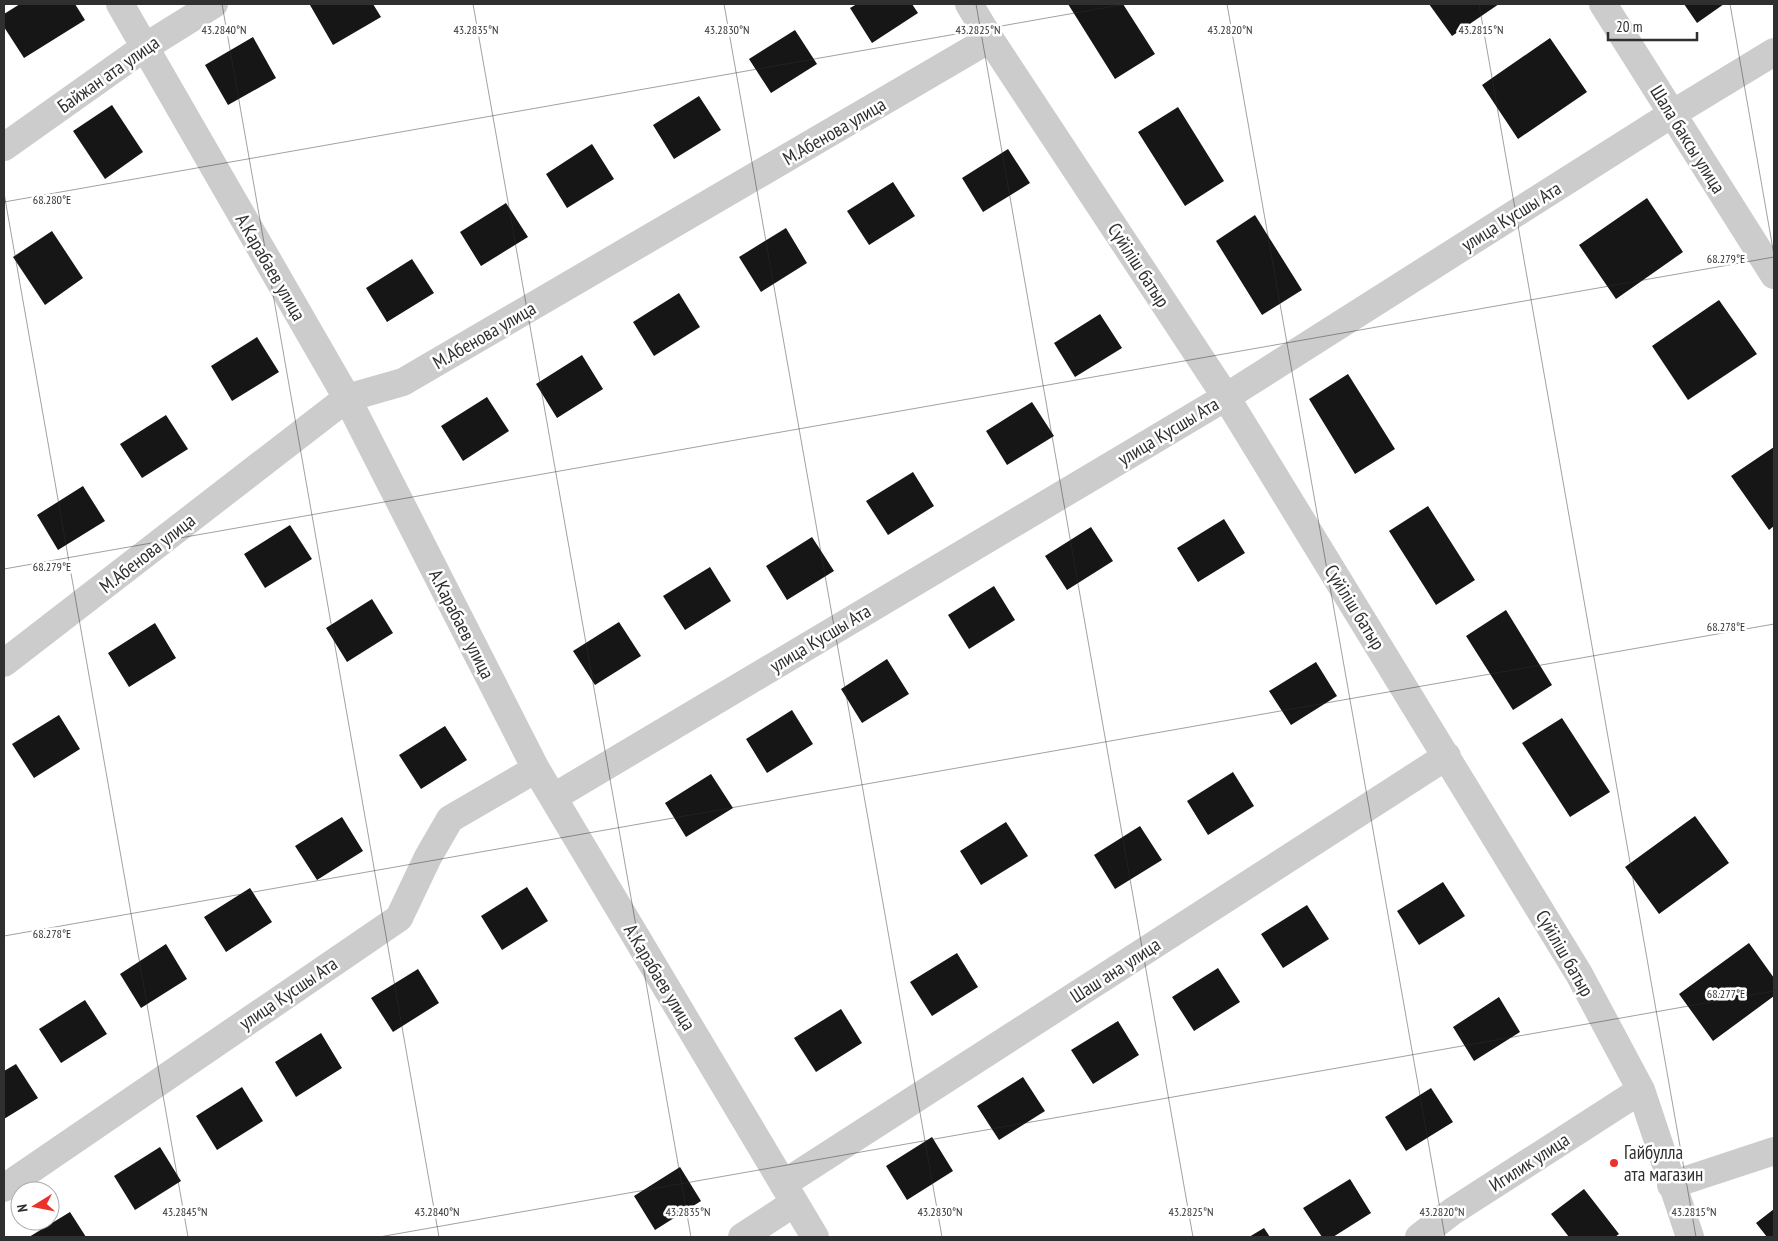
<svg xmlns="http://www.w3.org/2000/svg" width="1778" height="1241" viewBox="0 0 1778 1241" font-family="'PT Sans Narrow',sans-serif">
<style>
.building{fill:#161616}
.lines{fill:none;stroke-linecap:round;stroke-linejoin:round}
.street{stroke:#ccc;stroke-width:28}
.ticks{fill:none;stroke:#2f2f2f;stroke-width:1;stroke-opacity:0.45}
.poi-dot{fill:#ec312c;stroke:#fff;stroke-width:2}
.labels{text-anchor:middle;stroke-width:5;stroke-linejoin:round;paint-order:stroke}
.street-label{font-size:19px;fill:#2f2f2f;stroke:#fff}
.poi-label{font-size:19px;fill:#2f2f2f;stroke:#fff;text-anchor:start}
.ticks-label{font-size:12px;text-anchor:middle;fill:#2f2f2f;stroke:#fff;stroke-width:5;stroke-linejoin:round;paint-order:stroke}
</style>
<rect width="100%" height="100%" fill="#fff"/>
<!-- building -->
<path class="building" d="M20 4H75L85 20 24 58 4 27V14Z
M312 4H373L381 17 333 45 310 5Z
M857 4H912L918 13 872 43 850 8Z
M1068 4H1123L1155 54 1115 79Z
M1429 4H1499L1452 36Z
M1684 4H1724L1697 23Z
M795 30 817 64 771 93 749 59Z
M253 37 276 78 228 105 205 65Z
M1550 38 1587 92 1518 139 1482 85Z
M699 96 721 130 674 159 653 125Z
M112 105 143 152 105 179 73 131Z
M1178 107 1224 181 1185 206 1138 132Z
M592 144 614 179 567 208 546 174Z
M1008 149 1030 183 983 212 962 178Z
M893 182 915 216 869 245 847 211Z
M1647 198 1683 252 1616 299 1579 245Z
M506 203 528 237 481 266 460 232Z
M1255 215 1302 290 1262 315 1216 241Z
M786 228 807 263 761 292 739 257Z
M52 231 83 278 45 305 13 257Z
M412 259 434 293 387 322 366 288Z
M679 293 700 327 654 356 633 322Z
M1719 300 1757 354 1688 400 1652 346Z
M1100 314 1122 348 1075 377 1054 343Z
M257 337 279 372 232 401 211 366Z
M582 355 603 389 557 418 536 384Z
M1348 374 1395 449 1355 474 1309 399Z
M487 397 509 431 463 461 441 426Z
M1032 402 1054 436 1007 465 986 431Z
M166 415 188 449 142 478 120 444Z
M1774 447V526L1769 530 1731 476Z
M913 472 934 506 888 535 866 501Z
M83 486 105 521 58 550 37 515Z
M1428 506 1475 580 1436 605 1389 531Z
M1224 519 1245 553 1198 582 1177 548Z
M290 525 312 559 265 588 244 554Z
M1091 527 1113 561 1067 590 1045 556Z
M812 537 834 571 787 600 766 566Z
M710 567 731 601 685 630 663 596Z
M994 586 1015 620 969 649 948 615Z
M372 599 393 633 347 662 326 628Z
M1506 610 1552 685 1513 710 1466 636Z
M619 622 641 656 595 685 573 651Z
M155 623 176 658 129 687 108 653Z
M887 659 909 694 862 723 841 689Z
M1316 662 1337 696 1291 725 1269 691Z
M792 710 813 744 767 773 746 739Z
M59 715 80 749 34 778 12 744Z
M1562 718 1610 792 1570 817 1522 743Z
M445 726 467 760 421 789 399 755Z
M1233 772 1254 806 1208 835 1187 801Z
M711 774 733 808 686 837 665 803Z
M1695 816 1729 863 1659 914 1625 867Z
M342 817 363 851 317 880 295 846Z
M1006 822 1028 856 981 885 960 851Z
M1140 826 1162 860 1115 889 1094 855Z
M1443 882 1465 916 1419 945 1397 911Z
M527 887 548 921 502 950 481 916Z
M250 888 272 922 226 952 204 917Z
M1307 905 1329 939 1283 968 1261 934Z
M1749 943 1774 978V996L1713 1041 1679 994Z
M166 944 187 979 141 1008 120 974Z
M957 953 978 987 932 1016 910 982Z
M1218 968 1240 1002 1194 1031 1172 997Z
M418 969 439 1003 393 1032 371 998Z
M1499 997 1520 1032 1474 1061 1453 1027Z
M85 1000 107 1034 61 1063 39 1029Z
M841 1009 862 1043 816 1072 794 1038Z
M1118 1021 1139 1055 1093 1084 1071 1050Z
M321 1033 342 1068 296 1097 275 1062Z
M16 1064 38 1098 4 1119V1071Z
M1023 1077 1045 1111 999 1140 977 1106Z
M242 1087 263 1121 217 1150 196 1116Z
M1431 1088 1453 1122 1406 1151 1385 1117Z
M932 1137 953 1171 907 1200 886 1166Z
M160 1147 181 1181 135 1210 114 1176Z
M680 1167 701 1201 655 1230 634 1196Z
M1350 1179 1371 1213 1333 1237H1322L1303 1208Z
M1584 1189 1619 1234 1615 1237H1569L1551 1214Z
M1774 1209V1237H1767L1756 1223Z
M70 1212 86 1237H29Z
M1264 1228 1270 1237H1249Z"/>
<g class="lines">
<!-- street -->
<path class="street" d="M120 4 347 398 536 769 815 1237
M969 4 990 39 1226 397 1579 974 1641 1090 1690 1237
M1603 4 1774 275
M4 147 145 47 214 4
M4 663 347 398 403 382 990 39
M554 797 1226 397 1672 114 1774 52
M783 1184 1447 756
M1671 1185 1774 1151
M4 1188 399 918 428 857 450 819 536 769
M742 1237 794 1203
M1419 1237 1453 1211 1641 1090"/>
</g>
<!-- ticks -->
<path class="ticks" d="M222 4 439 1237M473 4 691 1237M724 4 942 1237M976 4 1193 1237M1227 4 1445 1237M1479 4 1696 1237M1730 4 1774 255M4 193 188 1237M4 202 1126 4M4 569 1774 257M4 936 1774 624M379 1237 1774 991"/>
<!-- markers -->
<circle class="poi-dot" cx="1614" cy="1163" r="5"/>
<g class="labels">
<!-- street labels -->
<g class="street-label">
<text transform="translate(108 74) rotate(-35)" y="7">Байжан ата улица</text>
<text transform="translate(834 131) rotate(-30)" y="7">М.Абенова улица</text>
<text transform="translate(1688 139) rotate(58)" y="7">Шала баксы улица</text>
<text transform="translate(1511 216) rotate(-32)" y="7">улица Кусшы Ата</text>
<text transform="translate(1139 265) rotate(57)" y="7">Сүйіліш батыр</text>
<text transform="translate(271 267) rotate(60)" y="7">А.Карабаев улица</text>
<text transform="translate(484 335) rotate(-30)" y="7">М.Абенова улица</text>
<text transform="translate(1168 431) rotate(-31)" y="7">улица Кусшы Ата</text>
<text transform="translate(147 553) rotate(-38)" y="7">М.Абенова улица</text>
<text transform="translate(1355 607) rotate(58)" y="7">Сүйіліш батыр</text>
<text transform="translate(462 624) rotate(63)" y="7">А.Карабаев улица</text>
<text transform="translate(820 638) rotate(-31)" y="7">улица Кусшы Ата</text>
<text transform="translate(1565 953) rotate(60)" y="7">Сүйіліш батыр</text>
<text transform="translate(1115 970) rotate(-33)" y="7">Шаш ана улица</text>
<text transform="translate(660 977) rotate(59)" y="7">А.Карабаев улица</text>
<text transform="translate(288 993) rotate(-34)" y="7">улица Кусшы Ата</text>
<text transform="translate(1529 1162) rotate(-33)" y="7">Игилик улица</text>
</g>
<!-- poi labels -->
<g class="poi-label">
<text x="1624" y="1159">Гайбулла<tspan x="1624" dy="22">ата магазин</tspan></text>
</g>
</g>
<g class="ticks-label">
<text x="224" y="34">43.2840°N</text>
<text x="476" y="34">43.2835°N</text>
<text x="727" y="34">43.2830°N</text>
<text x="978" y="34">43.2825°N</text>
<text x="1230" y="34">43.2820°N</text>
<text x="1481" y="34">43.2815°N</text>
<text x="52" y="204">68.280°E</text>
<text x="1726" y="263">68.279°E</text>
<text x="52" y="571">68.279°E</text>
<text x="1726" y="631">68.278°E</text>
<text x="52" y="938">68.278°E</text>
<text x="1726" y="998">68.277°E</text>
<text x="185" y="1216">43.2845°N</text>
<text x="437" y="1216">43.2840°N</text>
<text x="688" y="1216">43.2835°N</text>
<text x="940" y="1216">43.2830°N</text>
<text x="1191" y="1216">43.2825°N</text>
<text x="1442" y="1216">43.2820°N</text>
<text x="1694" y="1216">43.2815°N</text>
</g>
<!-- border -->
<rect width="1778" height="1241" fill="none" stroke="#2f2f2f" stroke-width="10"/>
<!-- north arrow -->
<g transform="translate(35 1206) rotate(260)"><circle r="24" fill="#ffffff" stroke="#acacac"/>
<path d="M0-4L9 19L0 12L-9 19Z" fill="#ec312c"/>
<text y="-8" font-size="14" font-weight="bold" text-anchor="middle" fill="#2f2f2f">N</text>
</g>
<!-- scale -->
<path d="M1608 32v8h89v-8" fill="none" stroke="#2f2f2f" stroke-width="2.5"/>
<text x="1616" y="32" font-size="15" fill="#2f2f2f" stroke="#ffffff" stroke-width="4" paint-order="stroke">20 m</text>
</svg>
